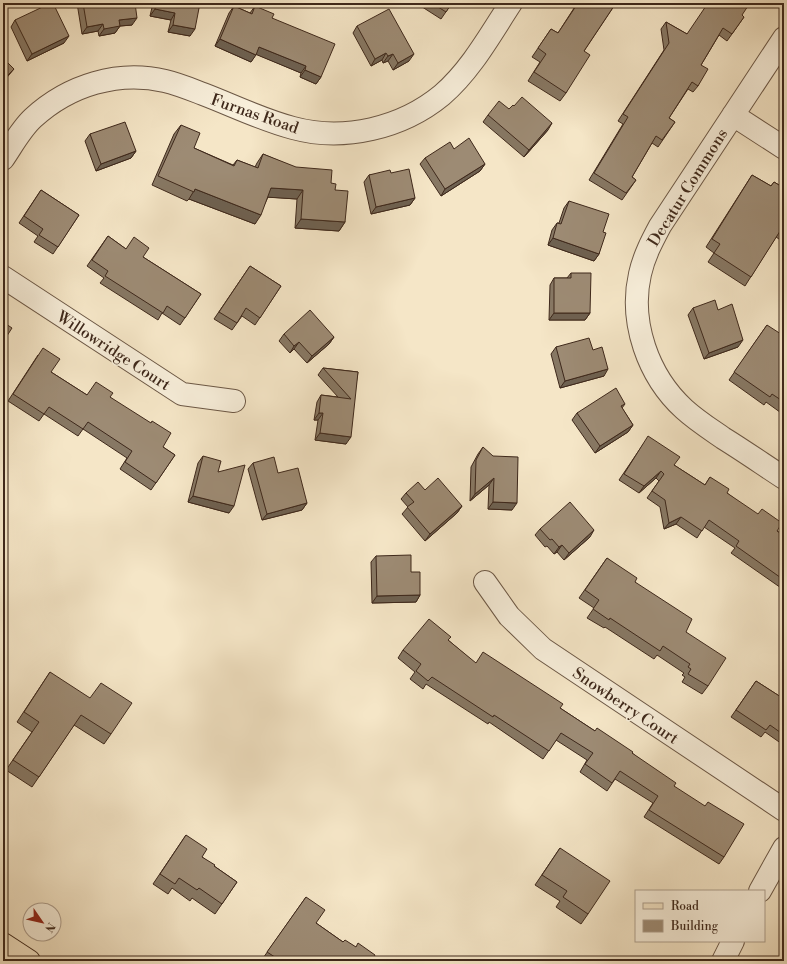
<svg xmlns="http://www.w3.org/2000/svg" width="787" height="964" viewBox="0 0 787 964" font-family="'Libre Bodoni',serif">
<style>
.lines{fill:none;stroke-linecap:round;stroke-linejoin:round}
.minor-casing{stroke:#6c5846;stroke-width:24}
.major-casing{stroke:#3e281b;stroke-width:24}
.minor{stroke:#f8efdb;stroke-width:22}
.major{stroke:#f5e6c7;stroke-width:22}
.wall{fill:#877864;stroke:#3e281b}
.shaded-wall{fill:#6e6151;stroke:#3e281b}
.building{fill:#9d8b74;stroke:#3e281b}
.labels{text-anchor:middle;stroke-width:3;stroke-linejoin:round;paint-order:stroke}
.street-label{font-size:16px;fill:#3e281b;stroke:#f8efdb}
</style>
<rect width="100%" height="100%" fill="#f5e6c7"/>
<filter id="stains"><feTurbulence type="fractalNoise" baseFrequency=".005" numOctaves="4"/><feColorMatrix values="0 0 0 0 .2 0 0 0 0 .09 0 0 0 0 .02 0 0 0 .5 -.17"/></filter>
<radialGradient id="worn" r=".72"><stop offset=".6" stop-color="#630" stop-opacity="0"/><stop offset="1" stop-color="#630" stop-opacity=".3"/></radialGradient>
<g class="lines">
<!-- minor casing -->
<g class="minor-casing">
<path id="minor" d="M784 38 660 226C652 241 644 256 640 274 629 322 648 376 684 409 696 420 710 429 723 438 744 451 764 465 784 478
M733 115 784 148
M3 159C12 146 21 129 33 118 69 85 118 70 165 81 178 84 190 89 203 94 232 105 262 120 293 128 344 142 402 128 442 95 471 70 490 35 511 3
M3 277 182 394 234 401
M485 582 509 616 543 649 784 810
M760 891 784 848
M723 961 733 941"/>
</g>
<!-- major casing -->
<g class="major-casing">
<path id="major" d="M3 944 29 961"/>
</g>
<!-- minor -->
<use href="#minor" class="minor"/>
<!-- major -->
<use href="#major" class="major"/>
</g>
<!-- wall -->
<path class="wall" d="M77 3H135L132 25 120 26 115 33 99 36 98 31 82 34Z
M153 3H200L190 36 168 32 171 20 150 16Z
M416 3H452L441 19Z
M573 3H616L584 51 566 93 560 101 528 81 540 62 532 57 551 29 558 33 576 5Z
M234 6 250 13 255 6 272 18 321 77 316 84 300 77 301 73 256 54 251 62 215 46 229 13Z
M742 15 744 17 727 41 719 35 701 65 698 86 693 92 688 89 669 118 675 122 658 147 652 143 632 177 636 180 622 200 589 180 623 124 618 121 664 50 661 29 666 22 687 34Z
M15 20 64 43 27 61 11 27Z
M357 26 409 61 393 70 388 61 383 63 382 60 371 66 353 33Z
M509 109 548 130 524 157 483 122 488 115Z
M181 125 194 148 233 165 237 160 255 167 257 163 263 154 331 183 335 190 345 222 339 231 295 228 297 199 268 197 255 224 189 199 187 201 152 185 174 134Z
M90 134 136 151 131 158 96 171 85 141Z
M454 149 485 164 480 171 441 196 420 164 425 158Z
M391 173 415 198 410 205 371 214 364 182 369 175Z
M752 175 771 186 774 182 784 188V238L782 241 776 237 745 286 708 262 714 253 706 247Z
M41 190 79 215 53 254 34 242 38 236 19 223Z
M569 201 603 232 599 254 594 261 548 245 552 230 557 223H559L564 208Z
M108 236 126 249 143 257 201 294 180 325 162 313 158 320 100 283 104 278 87 266Z
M250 266 281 286 255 325 242 316 232 330 214 319Z
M571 273 590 313 585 320H549L550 285 554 278H567Z
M693 308 718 310 738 347 704 359 688 315Z
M767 325 780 348 784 350V415L766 402 764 405 729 380Z
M284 334 334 337 329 344 307 363 294 349 290 353 279 341Z
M556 347 593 350 604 376 560 388 551 354Z
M38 355 51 372 87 395 110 397 163 447 175 455 151 490 120 469 127 458 83 429 78 436 44 414 39 421 8 401Z
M323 368 358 372 346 444 315 440 318 420H314L317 402 321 395 338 397 318 375Z
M625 404 622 408 633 425 628 432 595 453 572 420 577 413Z
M644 443 674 465 705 485 710 477 727 493 784 536V590L731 553 735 548 704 527 697 538 676 524 664 529 660 507 647 498 659 481 656 478 639 493 619 480Z
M483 447 512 510 488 509 489 485 470 501 471 467 478 454Z
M203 456 218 472 229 513 188 502 198 463Z
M253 463 278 473 307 503 302 510 262 520 248 469Z
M425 490 462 506 457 513 425 541 402 514 408 507 401 499 406 493Z
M540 529 590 537 564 560 557 552 554 554 547 546 545 547 535 535Z
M376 556 411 572 420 595 416 602 372 603 371 562Z
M607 558 635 582 686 632 708 686 702 694 682 682 685 677 682 675 684 673 657 655 654 659 605 627 604 628 587 618 594 608 579 598Z
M448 640 475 663 560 708 595 731 632 753 674 786 724 857 719 864 644 817 653 803 615 779 607 791 580 772 587 760 556 740 543 759 489 722 488 724 426 684 423 689 410 679 415 672 398 658 403 650Z
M50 672 111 734 104 744 74 725 32 787 6 770 32 732 17 722Z
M756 681 784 699V741L782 744 765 732 761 737 731 717Z
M186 835 202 857 214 866 237 882 215 914 192 898 190 901 172 888 168 894 153 884Z
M560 848 588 914 581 924 556 907 560 901 535 885Z
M306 897 316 923 343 942 376 961H261Z
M784 951V961H779Z"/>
<!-- shaded-wall -->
<path class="shaded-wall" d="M155 9 175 13 171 20 150 16Z
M137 18 132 25 120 26 115 33 99 36 104 29 119 20Z
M103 24 98 31 82 34 87 27Z
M173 25 195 29 190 36 168 32Z
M69 36 64 43 27 61 32 54Z
M220 39 256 55 251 62 215 46Z
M259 47 306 66 301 73 255 54Z
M386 53 382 60 371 66 375 59Z
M393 54 388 61 383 63 388 56Z
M414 54 409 61 393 70 398 63Z
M14 69 9 75 3 82V80Z
M305 70 321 77 316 84 300 77Z
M552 123 548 130 524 157 529 150Z
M136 151 131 158 96 171 101 164Z
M485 164 480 171 441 196 445 189Z
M271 188 303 190 297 199 265 197Z
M195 189 261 215 255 224 189 199Z
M415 198 410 205 371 214 376 207Z
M301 219 345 222 339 231 295 228Z
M553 238 599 254 594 261 548 245Z
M554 313H590L585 320H549Z
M334 337 329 344 307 363 312 356Z
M743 340 738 347 704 359 709 353Z
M299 342 294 349 290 353 294 346Z
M608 369 604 376 560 388 565 381Z
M319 413H323L318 420H314Z
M633 425 628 432 595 453 600 446Z
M320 433 351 437 346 444 315 440Z
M661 471 656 478 639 493 644 486Z
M494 478 489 485 470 501 475 494Z
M193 496 234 506 229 513 188 502Z
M493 502 517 503 512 510 488 509Z
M307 503 302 510 262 520 267 514Z
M462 506 457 513 425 541 430 534Z
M681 517 676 524 664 529 669 523Z
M594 530 590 537 564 560 569 553Z
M562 545 557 552 554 554 559 547Z
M420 595 416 602 372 603 377 596Z"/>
<!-- building -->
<path class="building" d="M51 3H53L69 36 32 54 15 20Z
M83 3H135L137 18 119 20 120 26 104 29 103 24 87 27Z
M156 3H200L195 29 173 25 175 13 155 9Z
M432 3H452L446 12Z
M578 3H616L584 51 590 55 566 93 534 72 546 54 538 48 551 29 558 33Z
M708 3H750L742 15 744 17 732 34 723 28 701 65 708 69 698 86 692 82 669 118 675 122 662 140 656 136 632 177 636 180 626 193 594 173 628 117 623 114 669 43 666 22 687 34Z
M234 6 252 14 255 6 274 14 272 18 335 44 321 77 305 70 306 66 259 47 256 55 220 39Z
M389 9 414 54 398 63 393 54 388 56 386 53 375 59 357 26Z
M3 58 14 69 3 80Z
M522 97 552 123 529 150 488 115 499 101 509 109 513 105 514 106Z
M125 122 136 151 101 164 90 134Z
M181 125 200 133 194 148 234 166 237 160 258 168 263 154 296 167 332 170 331 183 336 184 335 190 348 191 345 222 301 219 303 190 271 188 261 215 195 189 194 192 158 176Z
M469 138 485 164 445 189 425 158 450 142 454 149Z
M409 169 415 198 376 207 369 175 390 170 391 173Z
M752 175 771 186 774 182 784 188V230L782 228 751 277 714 253 720 244 712 239Z
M41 190 79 215 58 247 39 235 43 229 24 216Z
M569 201 609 214 603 232 606 233 599 254 553 238 557 223 561 224Z
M108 236 126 249 134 237 149 248 143 257 201 294 185 318 167 306 163 313 105 276 108 271 92 260Z
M250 266 281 286 260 318 246 308 237 323 219 312Z
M571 273H591L590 313H554V278H571Z
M715 300 718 310 732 304 743 340 709 353 693 308Z
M310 310 334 337 312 356 299 342 294 346 284 334Z
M3 322 12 328 3 342Z
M767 325 784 336V341L780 348 784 350V402L772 394 770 397 734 372Z
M589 338 593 350 602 347 608 369 565 381 556 347Z
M43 348 60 359 51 372 87 395 96 382 113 393 110 397 151 423 152 421 171 433 163 447 175 455 156 483 125 462 132 451 88 422 83 429 49 407 44 414 13 394Z
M323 368 358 372 351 437 320 433 323 413H319L321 395 351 399Z
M616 388 625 404 621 406 633 425 600 446 577 413Z
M648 436 680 457 674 465 705 485 710 477 729 489 727 493 758 514 762 509 782 523 777 531 784 536V580L736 546 739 541 709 520 702 531 681 517 669 523 665 500 652 491 664 474 661 471 644 486 624 474Z
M483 447 493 456 518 457 517 503 493 502 494 478 475 494 476 460Z
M203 456 221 461 218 472 245 465 234 506 193 496Z
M274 457 278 473 298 468 307 503 267 514 253 463Z
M438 478 462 506 430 534 407 507 414 502 406 493 418 482 425 490Z
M570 502 594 530 569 553 562 545 559 547 552 539 550 540 540 529Z
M411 555V572H420V595L377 596 376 556Z
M607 558 637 578 635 582 692 619 686 632 726 658 708 686 688 674 691 669 688 667 690 664 663 646 660 651 610 618 609 620 593 609 599 600 585 590Z
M429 619 451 637 448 640 476 663 483 652 563 704 560 708 595 731 597 728 633 752 632 753 676 783 674 786 705 806 708 802 744 824 724 857 649 810 658 796 620 771 612 783 585 764 593 753 561 733 549 751 494 715 493 717 432 677 428 681 416 671 421 664 403 650Z
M50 672 90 698 101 683 132 703 111 734 81 715 39 777 13 760 39 722 24 712Z
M756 681 784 699V735L770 725 766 730 736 710Z
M186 835 207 849 202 857 215 865 214 866 237 882 222 904 199 888 197 890 179 878 175 884 160 874Z
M560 848 610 881 588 914 563 897 567 891 542 875Z
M306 897 325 910 316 923 343 942 345 940 356 947 358 943 375 955 373 959 376 961H303L299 958 297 961H281L267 952Z
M784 953V961H780Z"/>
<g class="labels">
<!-- street labels -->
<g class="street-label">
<text transform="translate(255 113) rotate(19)" y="6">Furnas Road</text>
<text transform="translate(687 187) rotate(-58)" y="6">Decatur Commons</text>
<text transform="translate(114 350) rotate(33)" y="6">Willowridge Court</text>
<text transform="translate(626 705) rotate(34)" y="6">Snowberry Court</text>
</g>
</g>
<!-- margin -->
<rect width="787" height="964" fill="none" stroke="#f5e6c7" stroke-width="16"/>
<rect x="4" y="4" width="779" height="956" fill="none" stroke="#3e281b" stroke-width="2"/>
<rect x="8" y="8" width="771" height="948" fill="none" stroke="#3e281b"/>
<!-- legend -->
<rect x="635" y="890" width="130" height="52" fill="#f8efdb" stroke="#ae9f8e"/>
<rect x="643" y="903" width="20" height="6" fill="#f5e6c7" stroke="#ae9f8e"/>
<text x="671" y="910" font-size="12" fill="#3e281b">Road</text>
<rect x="643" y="920" width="20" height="12" fill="#9d8b74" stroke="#ae9f8e"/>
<text x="671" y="930" font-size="12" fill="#3e281b">Building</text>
<!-- north arrow -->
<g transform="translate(42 922) rotate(124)"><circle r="19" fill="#f8efdb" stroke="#ae9f8e"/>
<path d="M0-3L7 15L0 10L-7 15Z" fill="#8f2418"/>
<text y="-6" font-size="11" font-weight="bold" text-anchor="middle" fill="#3e281b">N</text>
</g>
<rect width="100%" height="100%" filter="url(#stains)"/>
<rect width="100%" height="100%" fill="url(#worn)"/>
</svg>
